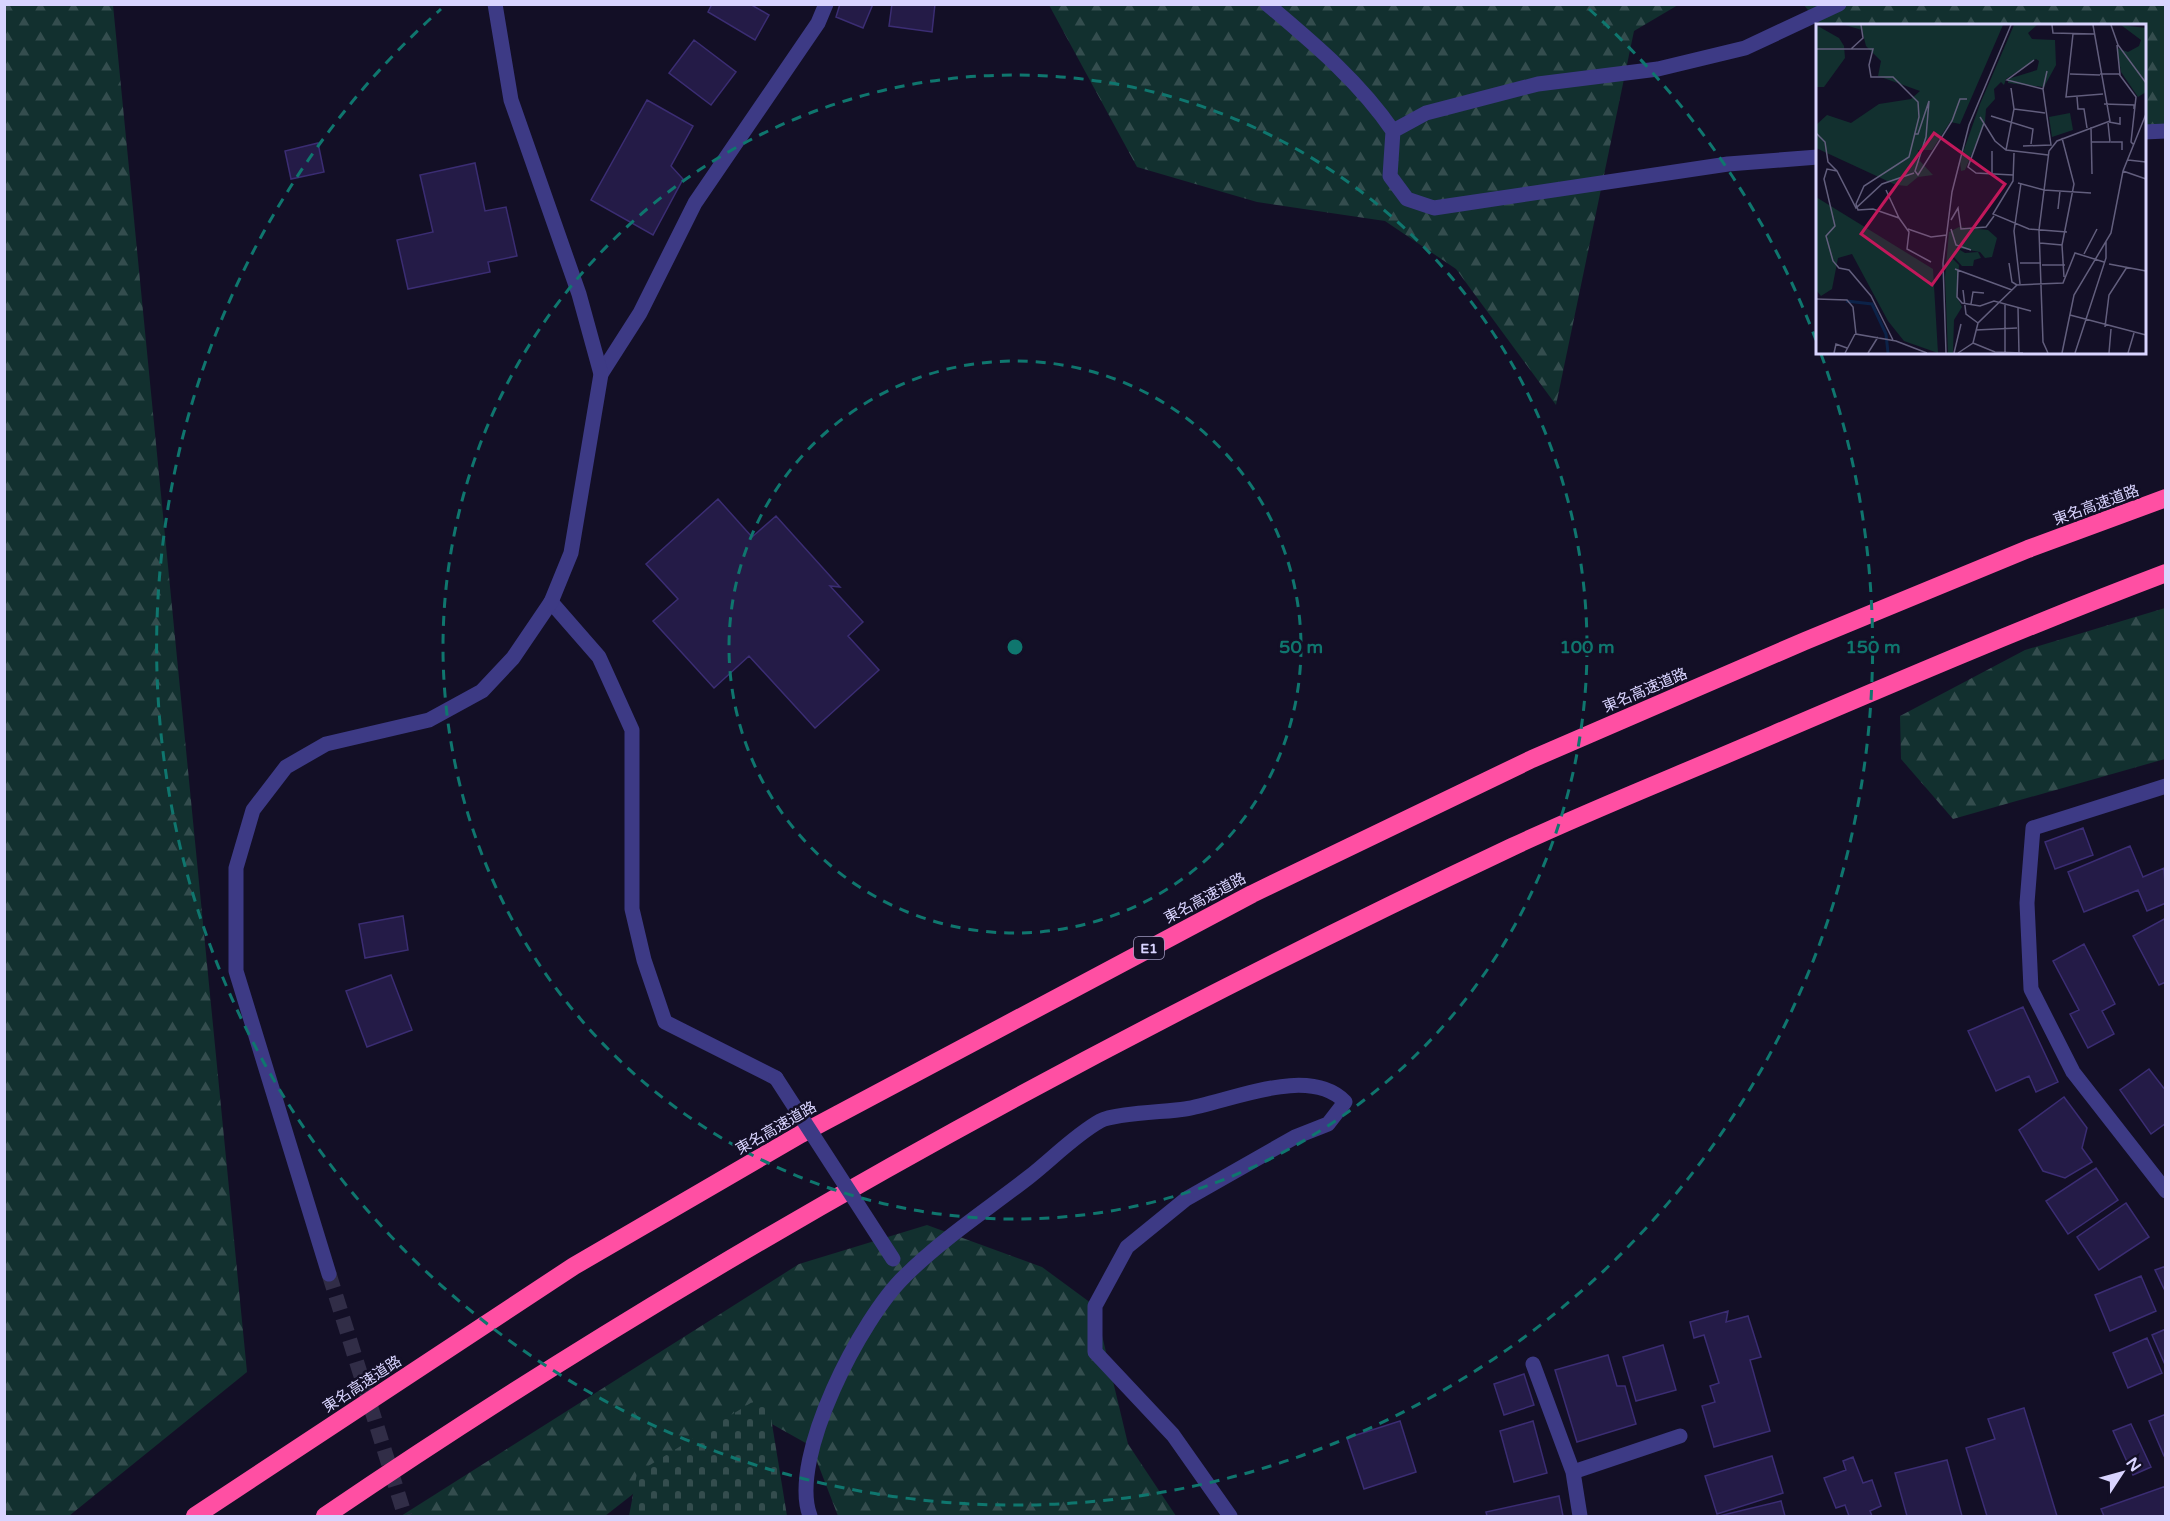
<svg xmlns="http://www.w3.org/2000/svg" width="2170" height="1521" viewBox="0 0 2170 1521" font-family="'Varela Round','Noto Sans JP',sans-serif">
<style>
.forest{fill:url(#forest-firs)}
.cemetery{fill:url(#cemetery-stones)}
.building{fill:#241b47;stroke:#3b2d73;stroke-width:1.5}
.lines{fill:none;stroke-linecap:round;stroke-linejoin:round}
.tertiary-tunnel{stroke:#312d47;stroke-width:15;stroke-dasharray:15 8;stroke-linecap:butt}
.minor{stroke:#3d3a85;stroke-width:15}
.tertiary{stroke:#3d3a85;stroke-width:15}
.motorway{stroke:#ff4fa3;stroke-width:18}
.minor-bridge{stroke:#3d3a85;stroke-width:15}
.ring{fill:none;stroke:#0f766e;stroke-width:3;stroke-dasharray:10 8}
.labels{text-anchor:middle;stroke-width:5;stroke-linejoin:round;paint-order:stroke}
.shield{fill:#130f26;stroke:#9e99be;stroke-width:1.5}
.shield-label{font-size:14px;font-weight:bold;fill:#d9d4ff}
.street-label{font-size:15px;fill:#d9d4ff;stroke:#130f26}
.inset-river{fill:none;stroke:#0c2248;stroke-width:3}
.inset-road{fill:none;stroke:#625e7d;stroke-width:1.5}
.view{fill:#c2185b;fill-opacity:0.15;stroke:#c2185b;stroke-width:3}
.inset-edge{fill:none;stroke:#d9d4ff;stroke-width:3}
.centre{fill:#0f766e;stroke:#130f26;stroke-width:3}
.ring-label{font-size:18px;text-anchor:middle;font-weight:bold;fill:#0f766e;stroke:#130f26;stroke-width:5;stroke-linejoin:round;paint-order:stroke}
</style>
<defs>
<pattern id="forest-firs" width="22" height="20" patternUnits="userSpaceOnUse" patternTransform="scale(1.5)"><rect width="22" height="20" fill="#12302f"/><path d="M5 1l3.5 6h-7zM16 11l3.5 6h-7z" fill="#344d4e"/></pattern>
<pattern id="cemetery-stones" width="16" height="16" patternUnits="userSpaceOnUse" patternTransform="scale(1.5)"><rect width="16" height="16" fill="#12302f"/><path d="M2 7V4a2 2 0 0 1 4 0v3zM10 15v-3a2 2 0 0 1 4 0v3z" fill="#344d4e"/></pattern>
</defs>
<rect width="100%" height="100%" fill="#130f26"/>
<!-- forest -->
<path class="forest" d="M5 4 113 5 247 1372 69 1516H4Z
M1049 5H1678L1634 31 1556 405 1456 269 1385 221 1257 202 1137 167Z
M1804 5H2165V130L2145 133 2144 26 1820 25Z
M2165 608V759L1953 819 1901 759 1900 716 2025 650Z
M927 1225 1042 1267 1095 1306 1128 1444 1176 1516H838L811 1446 743 1408 605 1516H401L799 1264Z"/>
<!-- cemetery -->
<path class="cemetery" d="M767 1393 787 1516H629L637 1473Z"/>
<!-- building -->
<path class="building" d="M712 4H750L769 15 755 40 708 12Z
M840 4H873L863 28 836 17Z
M892 4H935L932 32 889 26Z
M694 40 736 72 711 105 669 73Z
M647 100 693 126 671 166 683 179 653 235 591 200Z
M318 143 324 172 291 179 285 151Z
M475 163 485 211 506 207 517 256 488 262 490 272 408 289 397 240 433 232 420 175Z
M718 499 752 537 776 516 840 587 830 586 863 622 848 636 879 670 815 728 749 656 714 688 653 621 678 599 646 564Z
M2083 828 2093 855 2055 869 2045 842Z
M2130 846 2143 877 2164 868 2166 903 2147 911 2138 890 2084 912 2068 872Z
M403 916 408 950 365 958 359 924Z
M2166 918V982L2159 985 2133 936Z
M2084 944 2115 1004 2102 1011 2114 1034 2088 1048 2070 1014 2079 1010 2053 961Z
M391 975 412 1030 367 1047 346 991Z
M2023 1007 2058 1082 2036 1092 2029 1076 1996 1091 1968 1031Z
M2149 1069 2166 1091V1123L2151 1134 2120 1090Z
M2064 1097 2087 1128 2082 1148 2092 1162 2065 1178 2043 1171 2019 1130Z
M2096 1168 2118 1200 2068 1234 2046 1201Z
M2126 1203 2149 1237 2099 1270 2077 1237Z
M2166 1266V1293L2155 1270Z
M2141 1276 2156 1311 2110 1331 2095 1295Z
M1728 1311 1726 1322 1748 1316 1761 1357 1750 1360 1770 1431 1714 1447 1702 1406 1715 1402 1710 1386 1719 1383 1704 1335 1694 1338 1690 1322Z
M2166 1329V1367L2152 1335Z
M2147 1338 2162 1373 2128 1388 2113 1353Z
M1663 1345 1676 1390 1636 1401 1623 1357Z
M1608 1355 1617 1386H1625L1636 1424 1577 1442 1555 1370Z
M1524 1374 1534 1405 1504 1415 1494 1384Z
M2024 1408 2057 1516H1987L1966 1448 1995 1439 1988 1419Z
M2166 1414V1456H2164L2149 1421Z
M1400 1421 1416 1472 1364 1489 1347 1438Z
M1533 1421 1547 1473 1514 1482 1500 1431Z
M2131 1424 2151 1467 2133 1475 2113 1431Z
M1772 1456 1783 1493 1717 1514 1705 1476Z
M1853 1457 1863 1483 1872 1480 1881 1506 1870 1511 1872 1516H1849L1845 1505 1836 1508 1824 1478 1846 1470 1843 1461Z
M1947 1460 1962 1516H1907L1895 1473Z
M2166 1486V1516H2104L2101 1509Z
M1559 1496 1563 1516H1487L1486 1512Z
M1781 1501 1785 1516H1719Z"/>
<g class="lines">
<!-- tertiary-tunnel -->
<path class="tertiary-tunnel" d="M329 1274 405 1516"/>
<!-- minor -->
<path class="minor" d="M1267 4C1313 43 1359 81 1393 131
M2144 132 2166 131
M1818 157 1728 164 1434 208 1407 199 1390 176 1393 131 1426 113 1538 84 1658 69 1745 48 1839 4
M601 374 640 313 695 203 818 23 826 4
M551 602 599 657 632 730V909L644 960 665 1022 776 1078
M2166 786 2033 828 2027 903 2031 989 2073 1072 2166 1191
M1533 1364 1573 1472 1580 1516
M1573 1472 1680 1436
M810 1516C788 1458 862 1317 905 1276 942 1239 988 1209 1029 1177 1052 1159 1075 1135 1100 1121 1114 1113 1167 1112 1185 1109 1229 1102 1309 1064 1345 1102L1328 1124 1295 1137 1186 1199 1127 1247 1095 1306V1352L1173 1435 1230 1516"/>
<!-- tertiary -->
<path class="tertiary" d="M329 1274 236 971V868L253 810 286 767 326 744 429 720 482 691 513 658 551 602 571 553 601 374 579 294 511 100 495 4"/>
<!-- motorway -->
<path class="motorway" d="M195 1516 574 1266 801 1134 1252 894 1532 759 1805 641 2028 549 2166 498
M325 1516C701 1260 1101 1041 1512 847 1591 810 1672 778 1751 744 1889 685 2026 626 2166 573"/>
<!-- minor-bridge -->
<path class="minor-bridge" d="M776 1078 893 1259"/>
</g>
<!-- distance rings -->
<g class="ring">
<circle cx="1015" cy="647" r="286"/>
<circle cx="1015" cy="647" r="572"/>
<path d="M1589 9A858 858 0 0 1 1816 340M1821 354A858 858 0 1 1 441 9"/>
</g>
<g class="labels">
<!-- shield labels -->
<rect class="shield" x="1134" y="937" width="30" height="22" rx="4.5"/>
<g class="shield-label">
<text x="1149" y="953">E1</text>
</g>
<!-- street labels -->
<g class="street-label">
<text transform="translate(2096 505) rotate(-20)" y="5">東名高速道路</text>
<text transform="translate(1645 690) rotate(-23)" y="5">東名高速道路</text>
<text transform="translate(1205 898) rotate(-28)" y="5">東名高速道路</text>
<text transform="translate(776 1128) rotate(-30)" y="5">東名高速道路</text>
<text transform="translate(362 1384) rotate(-33)" y="5">東名高速道路</text>
</g>
</g>
<!-- overview -->
<g transform="translate(1816 24)">
<rect width="330" height="330" fill="#130f26"/>
<path d="M0 1 23 14 28 22 29 34 8 63H0ZM29 1H187L144 100 134 98 116 126H102V135L117 151 102 153 91 162 80 161 0 124V101L11 91 35 99 63 80 95 75 104 67 62 52 65 37 50 22 46 6ZM198 1H221L212 9 216 15 239 16 240 41 228 63 192 59V55L221 46 223 37 220 35 190 55 188 61 185 58 178 65 179 75 170 85 169 98 149 146 145 147 144 137 164 80ZM305 1 330 4V68L322 73 305 48 301 24 312 28 323 22 325 16ZM0 173 117 245 122 329 88 317 72 297 36 230 22 234 16 265 5 272 0 266ZM143 203 172 206 181 214 176 233 169 234 164 228 136 223V234L143 241 141 273 146 283 138 296 137 329H132L129 253 133 208Z" fill="#12302f"/>
<path d="M136 221 149 229 162 228 165 234 158 236 157 242H146L135 230Z" fill="#12302f"/>
<path d="M254 89 257 106 236 113 233 93Z" fill="#12302f"/>
<path class="inset-river" d="M30 277 56 280 70 310 72 329"/>
<path class="inset-road" d="M236 1 237 9 278 10M295 1 302 21 330 59M257 10 250 73 287 70M301 21 304 51M0 25H57L53 41 55 53H77L102 78 103 93 93 133 48 162 40 180 42 186 57 185 83 194 93 208 91 225 115 238M35 25 47 14 45 1M254 50 284 51M284 50H303L320 73 315 118 318 121M227 65 231 47M261 73 262 85H268L271 104M288 80 318 81V85M198 85 229 89M175 92 217 105 215 120M164 93 179 117 190 126 232 131M293 98 304 100V93M168 99 152 143 160 149 197 151M275 103 276 150M0 109 9 118 12 138 21 147 40 184 66 160 98 149M98 110H102L113 77 110 113 99 147 102 151 136 97 144 75H151M246 114 258 160 246 221 248 253M276 118H294L292 99M295 118H306V126M207 122 235 121 227 65 191 56 218 36M190 126 198 85 195 64M198 129 197 157 177 190 213 205 251 208M312 136 330 138M21 147 11 145 8 155 19 202 10 212 17 237 23 244 33 246 55 272 77 316M307 147 330 155M176 149V127M202 159 228 166 275 169M70 166 83 194M242 185 244 167M135 196 142 184 145 205 170 203 178 192M92 205 115 213 131 211M135 205 140 221 155 226M224 219 246 221M268 230 281 205M193 239 196 258 201 261M204 239H225M293 240 330 247M226 241H249M139 245 196 266M142 246 141 273 146 279 164 282 178 277 215 287M204 260 198 207 205 159M147 266 150 290 162 299M0 275 31 276 37 283 40 310 80 317 111 329M155 280 157 268 168 269M189 281V329M202 284 203 329M254 291 330 311M289 303 293 271 311 243M160 306 201 304M157 319 179 328 207 329M18 329 20 320 31 324M29 329 39 310M52 329 62 313M130 329 127 239 136 168 153 101 195 1M138 329 145 300M142 329 157 319 162 299 201 261 247 259 259 229 288 238M232 329 227 318 223 206 233 127 241 117 294 97 277 1M246 329 258 271 295 209 307 147 330 90M259 329 290 234V218M293 329 295 305M312 329 318 309"/>
<path class="view" d="M118 109 189 160 116 261 45 210Z"/>
<rect width="330" height="330" class="inset-edge"/>
</g>
<circle cx="1015" cy="647" r="9" class="centre"/>
<g class="ring-label">
<text x="1301" y="653">50 m</text>
<text x="1587" y="653">100 m</text>
<text x="1873" y="653">150 m</text>
</g>
<!-- border -->
<rect width="2170" height="1521" fill="none" stroke="#d9d4ff" stroke-width="12"/>
<!-- north arrow -->
<g transform="translate(2122 1473) rotate(54)" stroke="#130f26" stroke-width="4.5" paint-order="stroke">
<path d="M0-4.5L10 22L0 15L-10 22Z" fill="#d9d4ff"/>
<text y="-9" font-size="16" font-weight="bold" text-anchor="middle" fill="#d9d4ff">N</text>
</g>
</svg>
